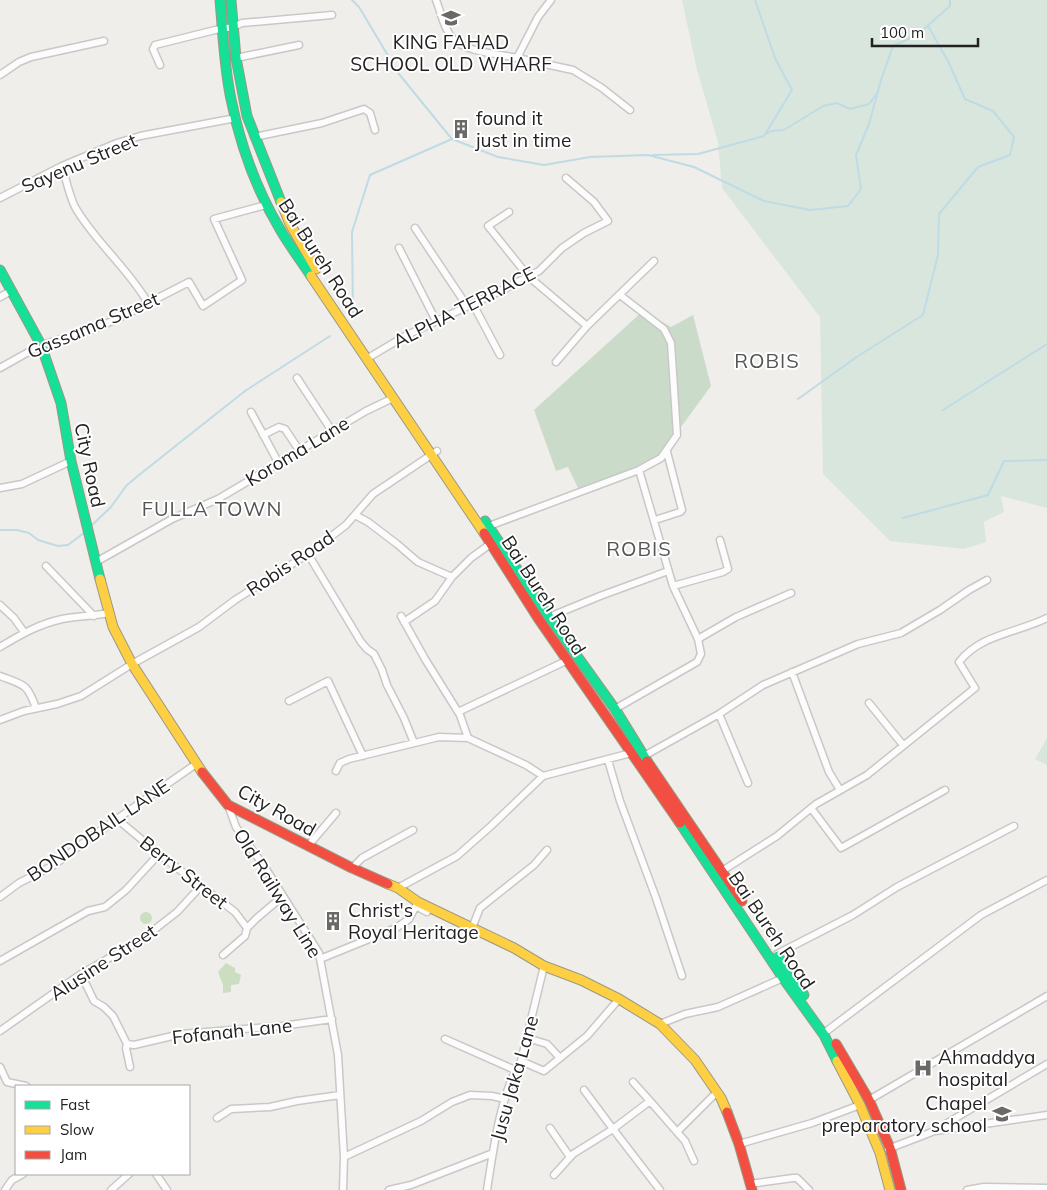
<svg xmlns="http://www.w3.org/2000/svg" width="1047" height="1190" viewBox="0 0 1047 1190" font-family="Mulish,sans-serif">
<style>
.forest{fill:#cbdec1}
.wetland{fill:#d9e6de}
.cemetery{fill:#cadbca}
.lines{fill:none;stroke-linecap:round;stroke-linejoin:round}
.stream{stroke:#bfdbe3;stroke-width:2}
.street-casing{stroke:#c9c8c7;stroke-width:9}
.fast-casing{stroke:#999a82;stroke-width:11}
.slow-casing{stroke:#999a82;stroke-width:11}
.jam-casing{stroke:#999a82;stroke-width:11}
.street{stroke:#fdfcfc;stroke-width:6}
.fast{stroke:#16e098;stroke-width:9}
.slow{stroke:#ffcf43;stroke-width:9}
.jam{stroke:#f24e42;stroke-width:9}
.labels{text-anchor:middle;stroke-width:4;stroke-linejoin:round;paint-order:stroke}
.poi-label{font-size:19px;fill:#222;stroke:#fff;text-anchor:start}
.street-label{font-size:19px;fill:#222;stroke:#fff}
.neighbourhood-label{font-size:20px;letter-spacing:1px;fill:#555;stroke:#fff}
</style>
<rect width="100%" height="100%" fill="#f0eeeb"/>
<!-- forest -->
<path class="forest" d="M140 918a6 6 0 1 1 12 0a6 6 0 1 1-12 0Z
M226 963 235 968V972L241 975 239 984 231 985V992L223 993V985L218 972Z"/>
<!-- wetland -->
<path class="wetland" d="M682 0H1047V508L1001 496 1004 512 984 522 986 542 964 549 890 541 823 474 820 317 722 188 718 142 697 70Z
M1047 738V765L1035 759Z"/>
<!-- cemetery -->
<path class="cemetery" d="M643 311 671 327 693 315 711 386 659 457 579 490 568 467 556 471 534 410Z"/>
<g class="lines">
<!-- stream -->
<path class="stream" d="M352 0 359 7 399 74 451 138
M766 134 771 131 784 130 823 106 837 103 850 109 869 104 878 92
M653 155 698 154 764 136 792 90 775 58 755 0
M353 312 352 232 370 175 452 139 498 157 544 165 590 157 648 155 694 167 764 201 810 210 848 206 861 189 856 155 869 124 881 80 893 46 917 35 950 6V0
M798 399 858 356 923 315 938 255 939 214 978 167 1010 155 1014 137 993 111 965 99 948 61 928 26
M943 410 1047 344
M903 518 988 495 1004 461 1047 460
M90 527 111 507 126 486 139 475 245 391 330 336
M0 530H17L29 533 38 540 58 546 68 545 85 532"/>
<!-- street casing -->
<g class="street-casing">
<path id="street" d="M436 0C441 13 444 29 453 39 466 52 499 54 517 58L538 17 551 0
M236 58 299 45
M517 58 573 70 602 88 630 110
M160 65 153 49 155 45 215 30 233 27 242 23 332 15
M0 75 19 62 31 57 104 41
M254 137 322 123 364 109 370 113 375 130
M62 166C66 179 69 195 75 207 95 242 128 268 148 303
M0 198 62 166 117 143 140 136 236 118
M509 212 488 226 528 276 587 326 654 261
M415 228 467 306
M399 248 436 321
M0 297 11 291
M473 304 500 355
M368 358 405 336 502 290 539 271 562 248 584 233 608 221 594 202 566 178
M556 362 587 326
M0 368 41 345 86 332 117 319 189 282 203 306 242 280 214 219 266 205
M297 378 332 431
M251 412 278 462
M263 435 279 427 285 429 299 450
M0 488 22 484 71 461
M355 515 368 522 397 544 418 562 452 577
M655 520 680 512 682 510 667 452
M489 526 639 470 661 458 677 435 671 343 664 329 620 295
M308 554 361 642 367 649 374 654 382 670 387 685 404 718 414 743
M96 562 172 519 218 499 366 411 393 398
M46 566 94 616
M673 586 723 572 728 569 720 540
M0 605 14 618 24 632
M401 616 425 659 460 715 468 738
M549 617 600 596 668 571
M404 622 435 601 452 577 471 558 493 542
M698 639 736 617 791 593
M0 647C20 635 39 624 62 619 77 616 93 616 109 613
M792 672 829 772 840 790
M0 676C24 685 27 683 36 708
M289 701 328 681 363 756
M869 703 903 745
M615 709 697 662 701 654 698 639 673 586 639 470
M458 712 568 660
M719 714 748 783
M0 720 24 711 57 704 81 696 132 664 199 627 235 600 308 554 346 525 373 494 437 451
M644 756 719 714 763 685 858 644 901 633 940 610 969 590 987 580
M608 760 620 801 656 898 682 976
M336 771 340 763 349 759 439 737 468 738 526 765 543 776 631 753
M228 805 236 827 266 869 319 953 338 1055 344 1157 343 1190
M811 808 841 848 945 790
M117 819 159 854 235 912 247 928
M308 846 336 813
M352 868 362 858 413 830
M722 871 777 836 816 804 867 775 975 688 959 662C981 634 1017 633 1047 618
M398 888 457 856 491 826 543 776
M0 897 19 883 54 865 91 837 196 764
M416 906 427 912
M472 928 480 908 534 865 547 850
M777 954 853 915 897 887 1014 826
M223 955 245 936 247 928 257 918 283 896
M320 959 396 928 409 919 418 902
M0 961 88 911 105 907 126 890 159 854
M81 974 94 1001 104 1007 113 1016 127 1044 134 1045 181 1034 282 1026 332 1019
M660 1024 685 1014 718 1007 783 978
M828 1030 981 915 1047 880
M0 1031 81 974 141 940 177 912 201 886
M445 1039 515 1070
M127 1044 126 1048 130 1067
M560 1058 587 1036 619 999
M521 1061 544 1071 560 1058 547 1044 527 1038
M0 1067 7 1082 26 1086
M633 1082 650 1101
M584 1090 613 1129 650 1101 677 1132 717 1092
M869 1100 1047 996
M217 1118 231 1109 270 1107 297 1101 340 1095
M550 1128 570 1157
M935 1131 1047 1115
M677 1132 685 1141 694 1161
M739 1144 812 1123 860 1105
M888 1149 932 1132 1047 1064
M344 1157 421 1121 452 1102 470 1095 492 1096 505 1099
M156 1174 167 1190
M554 1175 573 1154 613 1129 660 1190
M750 1184 793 1178H797L809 1190
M5 1190 12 1180 23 1174
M111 1190 129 1174
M389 1190 411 1185 493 1153
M487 1190C493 1152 500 1094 521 1061L544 966
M967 1190 984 1187 1047 1188"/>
</g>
<!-- fast casing -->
<g class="fast-casing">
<path id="fast" d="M220 0C223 33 224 66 231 99 240 144 257 191 281 231 290 246 301 261 311 276
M231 0 236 58 247 116 281 202
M0 270 41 345 61 403 71 461 100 579
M485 521 549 617 615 709 647 761
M680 823 783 978 824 1035 837 1061
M778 956 804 995"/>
</g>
<!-- slow casing -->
<g class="slow-casing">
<path id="slow" d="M281 202 290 224 316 269
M311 276 484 533
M100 579 113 627 132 664 202 772
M388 884 398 888 418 902 514 948 544 966 581 980 619 999 660 1024 695 1060 721 1098 727 1112
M837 1061 860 1105 880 1153 890 1190"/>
</g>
<!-- jam casing -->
<g class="jam-casing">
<path id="jam" d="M484 533 538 618 680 823
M647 761 742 901
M202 772 228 805 352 868 388 884
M836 1044 869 1100 890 1148 901 1190
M727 1112 739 1144 752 1190"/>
</g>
<!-- street -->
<use href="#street" class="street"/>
<!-- fast -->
<use href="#fast" class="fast"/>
<!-- slow -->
<use href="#slow" class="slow"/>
<!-- jam -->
<use href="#jam" class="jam"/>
</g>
<!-- icons -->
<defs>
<g id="school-bare" transform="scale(1.5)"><path d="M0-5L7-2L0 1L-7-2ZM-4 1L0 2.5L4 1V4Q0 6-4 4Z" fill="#6a6968" stroke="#fff" stroke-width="2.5" paint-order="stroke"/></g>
<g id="building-bare" transform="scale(1.5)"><path d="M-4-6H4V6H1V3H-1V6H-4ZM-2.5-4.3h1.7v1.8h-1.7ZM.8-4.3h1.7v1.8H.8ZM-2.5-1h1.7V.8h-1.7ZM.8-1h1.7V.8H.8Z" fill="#6a6968" stroke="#fff" stroke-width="2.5" paint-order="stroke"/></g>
<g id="hospital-bare" transform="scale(1.5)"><path d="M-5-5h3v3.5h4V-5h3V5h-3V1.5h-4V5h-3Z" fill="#6a6968" stroke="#fff" stroke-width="2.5" paint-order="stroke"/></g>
</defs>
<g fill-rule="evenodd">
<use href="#school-bare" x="451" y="18"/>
<use href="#building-bare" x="461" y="129"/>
<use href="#building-bare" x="333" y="921"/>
<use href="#hospital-bare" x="923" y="1068"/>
<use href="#school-bare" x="1002" y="1114"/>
</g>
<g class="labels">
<!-- poi labels -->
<g class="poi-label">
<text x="451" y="49" text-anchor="middle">KING FAHAD<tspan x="451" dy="22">SCHOOL OLD WHARF</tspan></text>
<text x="476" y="125">found it<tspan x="476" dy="22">just in time</tspan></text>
<text x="348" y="917">Christ's<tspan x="348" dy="22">Royal Heritage</tspan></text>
<text x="938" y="1064">Ahmaddya<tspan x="938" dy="22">hospital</tspan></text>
<text x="987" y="1110" text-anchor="end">Chapel<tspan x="987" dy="22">preparatory school</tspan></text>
</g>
<!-- street labels -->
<g class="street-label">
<text transform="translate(79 163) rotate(-23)" y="7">Sayenu Street</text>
<text transform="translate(321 258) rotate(57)" y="7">Bai Bureh Road</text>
<text transform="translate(464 307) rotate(-27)" y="7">ALPHA TERRACE</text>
<text transform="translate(93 325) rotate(-23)" y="7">Gassama Street</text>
<text transform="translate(297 451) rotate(-31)" y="7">Koroma Lane</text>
<text transform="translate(90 465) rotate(78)" y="7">City Road</text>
<text transform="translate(290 563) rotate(-34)" y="7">Robis Road</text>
<text transform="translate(544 595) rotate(57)" y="7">Bai Bureh Road</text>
<text transform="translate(277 810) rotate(29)" y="7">City Road</text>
<text transform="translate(98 830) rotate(-34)" y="7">BONDOBAIL LANE</text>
<text transform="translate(184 872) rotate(38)" y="7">Berry Street</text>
<text transform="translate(278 893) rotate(58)" y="7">Old Railway Line</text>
<text transform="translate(772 930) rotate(56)" y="7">Bai Bureh Road</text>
<text transform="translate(103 962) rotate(-33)" y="7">Alusine Street</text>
<text transform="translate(232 1031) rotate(-6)" y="7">Fofanah Lane</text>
<text transform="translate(514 1078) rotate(-74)" y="7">Jusu Jaka Lane</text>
</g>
<!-- neighbourhood labels -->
<g class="neighbourhood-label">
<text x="767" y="368">ROBIS</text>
<text x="212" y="516">FULLA TOWN</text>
<text x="639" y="556">ROBIS</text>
</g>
</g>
<!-- legend -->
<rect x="15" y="1085" width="175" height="90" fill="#ffffff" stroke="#a7a7a7"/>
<rect x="25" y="1101" width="25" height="8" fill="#16e098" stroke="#a7a7a7"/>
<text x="60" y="1110" font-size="15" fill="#222222">Fast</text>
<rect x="25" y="1126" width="25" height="8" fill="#ffcf43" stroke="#a7a7a7"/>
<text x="60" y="1135" font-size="15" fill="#222222">Slow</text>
<rect x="25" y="1151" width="25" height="8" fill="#f24e42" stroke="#a7a7a7"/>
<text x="60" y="1160" font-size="15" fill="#222222">Jam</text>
<!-- scale -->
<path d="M872 38v8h106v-8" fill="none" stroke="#222222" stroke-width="2.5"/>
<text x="880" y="38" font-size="15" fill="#222222" stroke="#ffffff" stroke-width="4" paint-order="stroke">100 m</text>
</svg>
